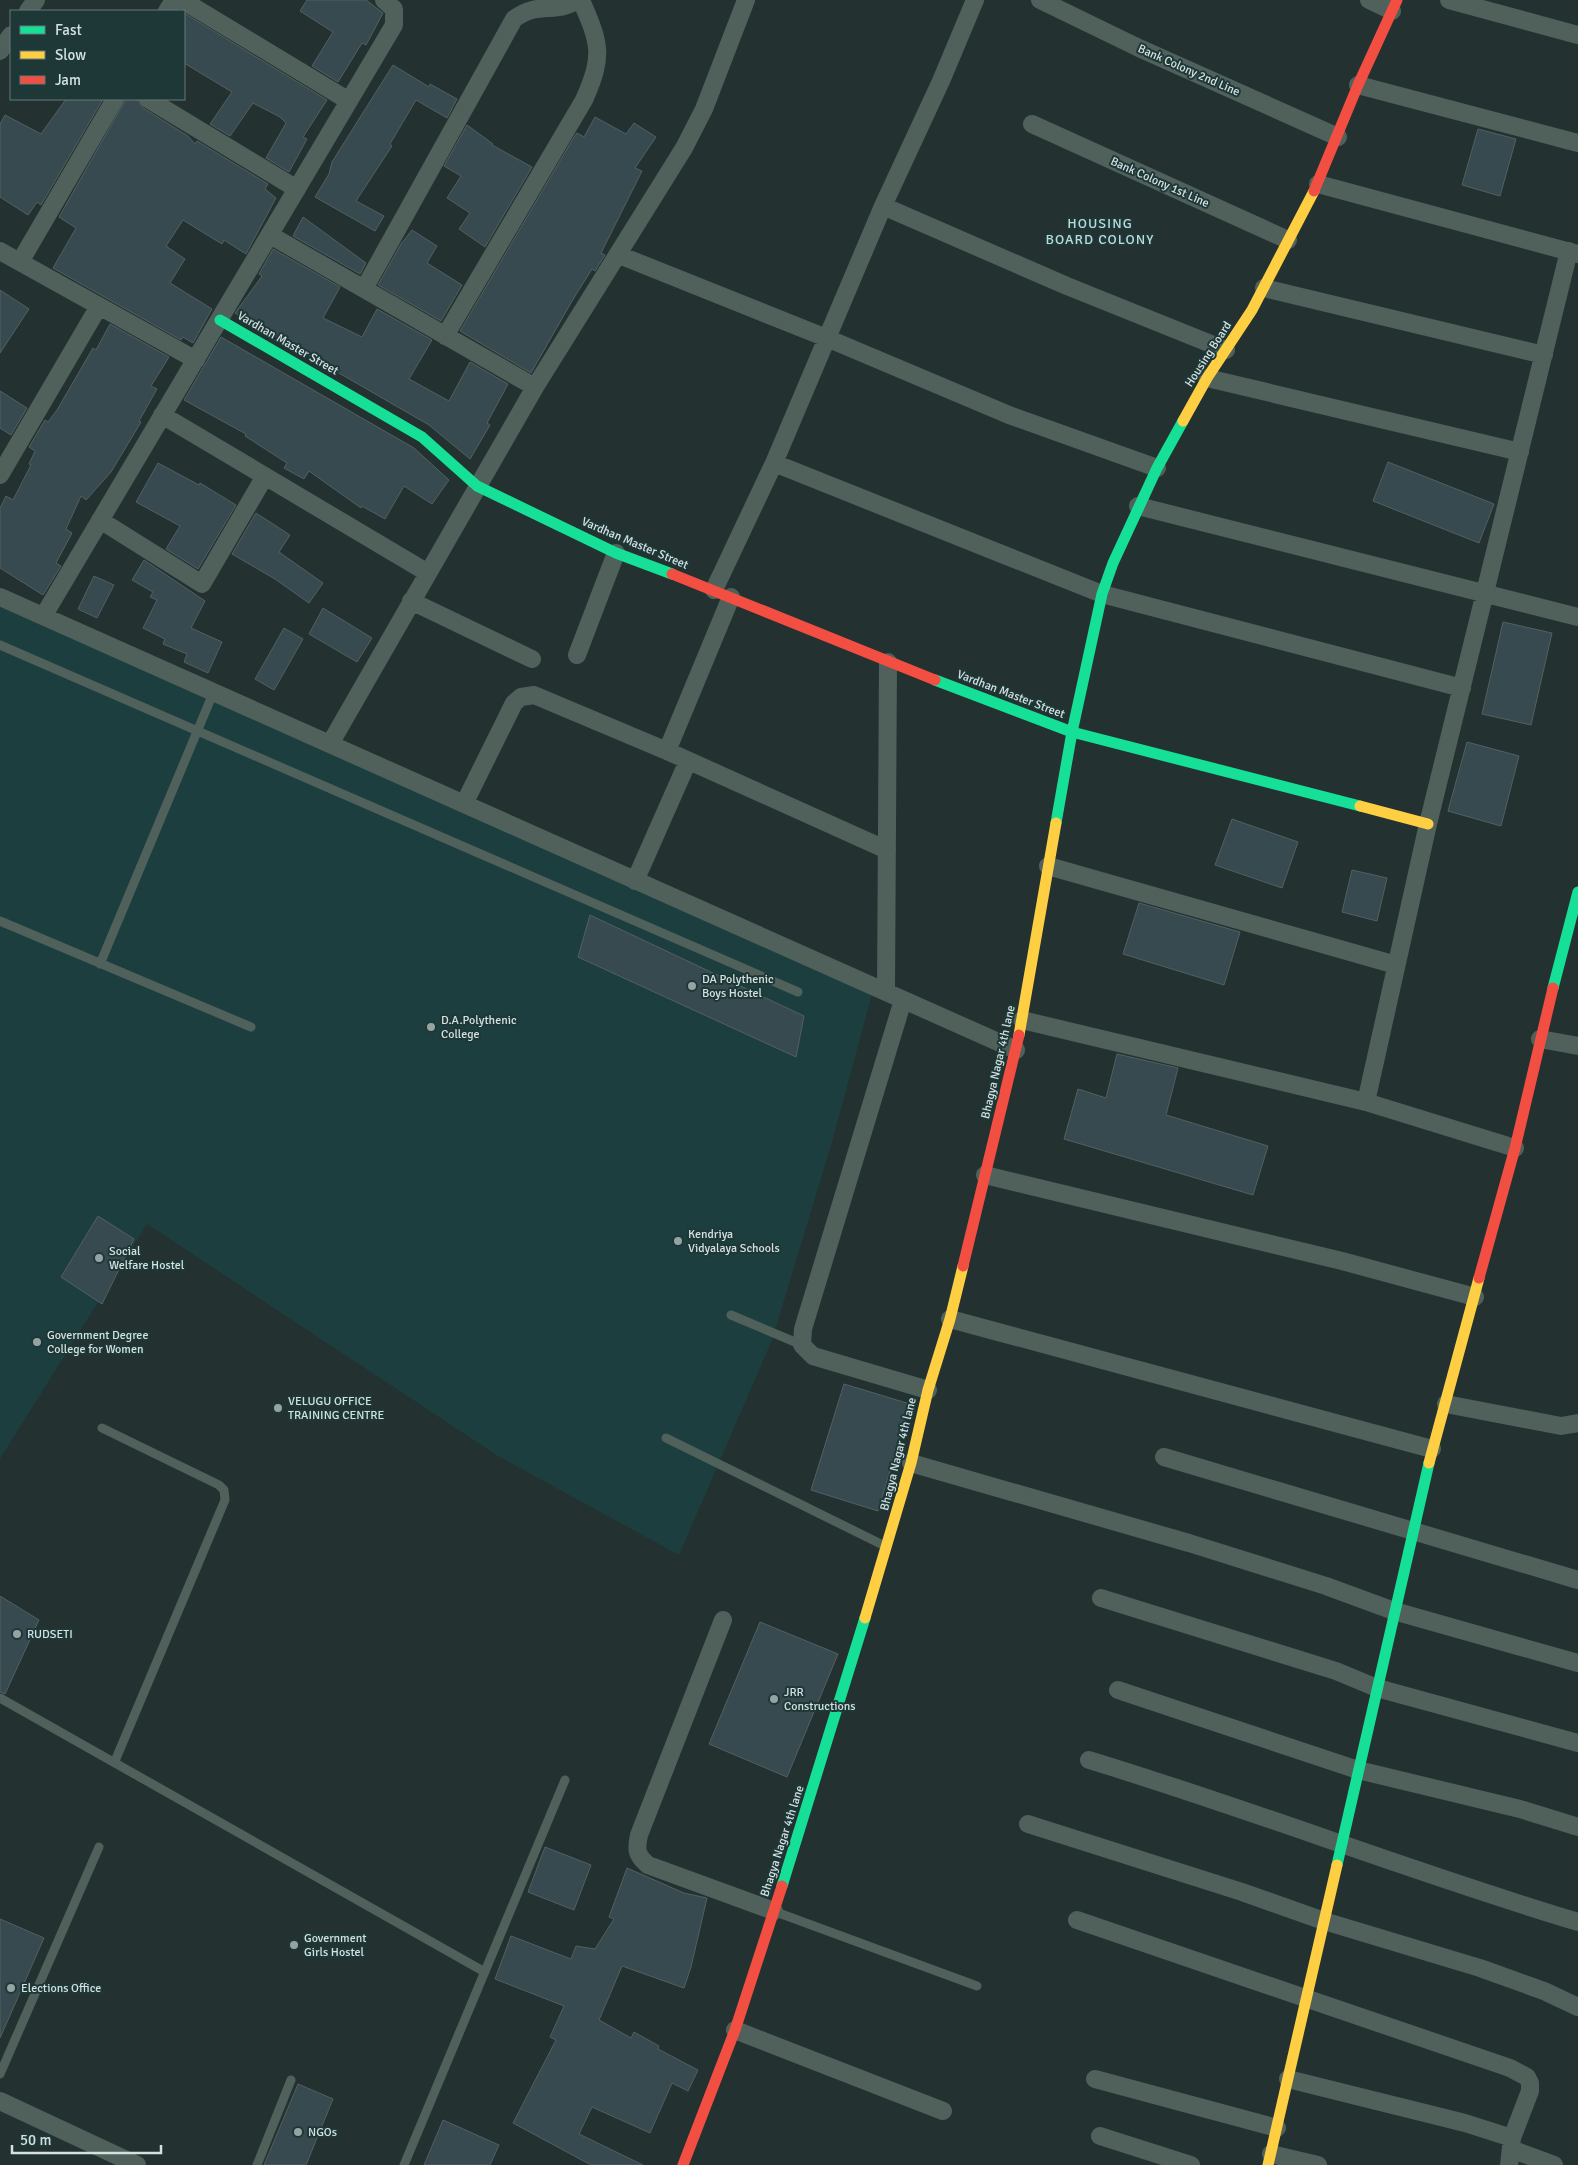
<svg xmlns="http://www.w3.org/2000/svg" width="1578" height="2165" viewBox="0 0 1578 2165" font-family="Signika,sans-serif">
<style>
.built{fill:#1d3e3f}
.building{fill:#364a50;stroke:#555f61}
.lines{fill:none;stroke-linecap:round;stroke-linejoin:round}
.lane{stroke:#4f615a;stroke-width:9}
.street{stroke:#4f615a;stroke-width:18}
.fast{stroke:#16e098;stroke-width:11}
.slow{stroke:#ffcf43;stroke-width:11}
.jam{stroke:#f24e42;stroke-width:11}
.poi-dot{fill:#96a3a3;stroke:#1e3737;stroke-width:2}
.labels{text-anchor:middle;stroke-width:4;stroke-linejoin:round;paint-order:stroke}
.street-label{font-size:12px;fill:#d3e1e1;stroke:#1e3737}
.poi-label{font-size:12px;fill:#d3e1e1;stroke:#1e3737;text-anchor:start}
.neighbourhood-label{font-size:14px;letter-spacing:1px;fill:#bcdada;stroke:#1e3737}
</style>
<rect width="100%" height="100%" fill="#243131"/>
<!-- built -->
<path class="built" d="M0 603 873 990 832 1142 772 1340 679 1555 498 1456 147 1224 0 1459Z"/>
<!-- building -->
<path class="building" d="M307 0H366L383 13 366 45 362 43 338 82 312 66 333 32 300 11Z
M184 13 327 100 303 137 307 139 289 172 266 158 286 123 280 117 253 103 230 136 210 124 232 92 184 63Z
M393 65 429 87 430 84 457 99 447 118 416 100 390 144 392 146 356 201 384 216 375 231 315 197 329 174 332 162Z
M66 99H103L41 205 37 202 28 215 0 197V124L5 115 41 134Z
M126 99 138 100 143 108 188 136 195 144 197 141 268 184 265 189 276 198 246 254 224 240 222 244 183 220 166 246 185 259 170 283 212 309 193 343 183 337 181 340 53 268 76 228 59 217Z
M595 117 626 134 634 123 656 137 635 168 642 171 601 253 605 255 595 271 592 269 572 301 531 373 460 331 574 137 577 133 584 137Z
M467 125 493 144 492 145 532 167 485 247 459 229 470 213 447 198 461 176 444 166Z
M1478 129 1516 139 1500 196 1462 185Z
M303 217 366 263 360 274 293 236Z
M412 230 437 246 427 263 462 285 441 321 378 285 401 244Z
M273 249 340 287 323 318 362 337 377 309 432 340 409 379 449 401 470 362 508 384 487 423 490 425 470 459 429 425 235 313 262 276 259 274Z
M0 290 29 309 0 353Z
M110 324 169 357 151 386 157 389 139 421 141 422 111 472 86 500 81 496 66 529 72 533 56 563 61 566 43 595 0 568V508L6 496 13 500 31 465 29 464 35 451 29 447 45 420 48 422 57 410 93 348 96 350Z
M221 337 414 448 449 480 432 504 404 486 385 519 362 506 361 508 309 471 304 479 284 468 287 463 245 436 246 434 184 400Z
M0 391 27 408 11 435 0 428Z
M1388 462 1494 504 1479 543 1373 501Z
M158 463 199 485 200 483 236 505 198 569 166 549 180 526 136 502Z
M256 513 290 535 279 552 323 583 309 603 275 579 232 554Z
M144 560 205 601 191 628 222 642 208 673 184 662 187 654 163 644 165 639 143 628 157 600 150 597 153 592 132 580Z
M94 576 114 585 97 618 78 609Z
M323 608 372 638 357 662 309 634Z
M1503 622 1552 633 1531 725 1482 714Z
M284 628 303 639 274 690 255 679Z
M1467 742 1519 756 1501 826 1448 811Z
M1232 819 1298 842 1282 888 1215 865Z
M1352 870 1387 878 1377 921 1342 912Z
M1139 903 1240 932 1224 985 1123 954Z
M590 915 804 1016 796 1057 578 957Z
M1117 1054 1178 1068 1166 1115 1268 1146 1253 1195 1064 1139 1078 1089 1106 1098Z
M98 1216 134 1239 102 1304 61 1277Z
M844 1384 910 1404 878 1511 811 1490Z
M0 1596 39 1620 5 1694 0 1692Z
M760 1622 838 1654 787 1777 709 1744Z
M545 1847 591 1865 574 1910 528 1892Z
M627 1868 684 1893 707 1898 691 1967 684 1988 622 1966 599 2020 631 2038 634 2032 659 2046 658 2049 698 2070 688 2091 672 2083 650 2133 592 2107 579 2134 643 2165H591L513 2123 556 2040 550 2037 564 2006 495 1979 511 1936 571 1959 576 1946 595 1949 614 1919 609 1917Z
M0 1919 44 1938 0 2038Z
M298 2084 333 2099 306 2165H264Z
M443 2120 499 2145 490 2165H424Z"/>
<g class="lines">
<!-- lane -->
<path class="lane" d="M0 645 798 992
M0 921 251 1027
M100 964 214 691
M731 1315 802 1345
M102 1428 219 1485 224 1490 225 1500 115 1761
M666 1438 887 1547
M0 1698 483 1971
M776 1912 977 1986
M0 2074 99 1847
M257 2165 291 2080
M404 2165 565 1780"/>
<!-- street -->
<path class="street" d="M182 0 349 101
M1040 0 1139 48 1338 137
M1369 0 1392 11
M1449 0 1578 35
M28 11 36 0
M167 11 174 0
M0 51 11 35
M1358 85 1578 143
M148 99 297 189
M1032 124 1288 240
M1318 184 1578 254
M883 206 1067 286 1226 350
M270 235 535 387
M0 251 196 360
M619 255 829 339 1009 415 1157 468
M20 262 115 99
M1264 288 1544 355
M364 289 514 19C539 0 556 15 577 0
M445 336 584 100C604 55 600 44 581 0
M1207 378 1520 452
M162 415 428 573
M774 463 1102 594 1462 688
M0 475 99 306
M1138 506 1578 617
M100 520 202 584 265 476
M714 590 774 463 883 206 941 81 975 0
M0 597 1016 1050
M411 601 532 659
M44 615 394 25V9L384 0
M577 655 616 553
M330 744 535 387 684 148 704 109 746 0
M667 751 731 597
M464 804 514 703 521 697 534 695 667 751 887 850
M1048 866 1396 965
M635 881 688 761
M886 992 888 662
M903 1000 803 1329 802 1345 813 1356 928 1390
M1022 1020 1366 1102 1515 1148
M1540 1039 1578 1046
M1366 1102 1428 824 1569 251
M985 1175 1342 1261 1475 1297
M950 1319 1432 1449
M1446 1404 1561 1426 1578 1423
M1164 1457 1578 1580
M911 1463 1189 1543 1326 1586 1394 1611 1578 1663
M1101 1598 1336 1671 1377 1688 1578 1743
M723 1620 639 1835C636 1849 636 1855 648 1865L774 1911
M1118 1690 1358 1770 1520 1809 1578 1827
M1089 1760C1254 1810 1414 1873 1578 1922
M1028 1824 1242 1892 1324 1921 1480 1968 1544 1991 1578 2007
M1077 1920 1510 2068 1527 2077 1530 2083V2091L1512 2138 1509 2165
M735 2030 943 2111
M1095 2079 1277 2128
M1288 2079 1465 2123 1512 2138
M0 2101 137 2165
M1100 2136 1191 2165
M1511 2149 1554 2165
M1271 2154 1318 2165"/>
<!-- fast -->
<path class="fast" d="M220 320 422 437 477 486 616 553 672 574
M935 680 1072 732 1360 806
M1056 823 1072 732 1102 594 1113 563 1157 468 1183 421
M1553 988 1578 892
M1337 1865 1429 1463
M782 1886 865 1618"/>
<!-- slow -->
<path class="slow" d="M1183 421 1207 378 1252 310 1314 191
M1360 806 1428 824
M1019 1035 1056 823
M1429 1463 1479 1278
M865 1618 911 1463 928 1390 950 1319 963 1266
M1268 2165 1337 1865"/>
<!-- jam -->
<path class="jam" d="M1314 191 1358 85 1397 0
M672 574 935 680
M963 1266 1019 1035
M1479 1278 1515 1148 1553 988
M683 2165 735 2030 782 1886"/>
</g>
<!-- markers -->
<g class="poi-dot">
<circle cx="692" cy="986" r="5"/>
<circle cx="431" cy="1027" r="5"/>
<circle cx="678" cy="1241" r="5"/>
<circle cx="99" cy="1258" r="5"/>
<circle cx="37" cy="1342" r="5"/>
<circle cx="278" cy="1408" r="5"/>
<circle cx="17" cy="1634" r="5"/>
<circle cx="774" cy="1699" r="5"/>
<circle cx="294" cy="1945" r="5"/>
<circle cx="11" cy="1988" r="5"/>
<circle cx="298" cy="2132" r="5"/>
</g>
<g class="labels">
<!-- street labels -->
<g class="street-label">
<text transform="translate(1189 70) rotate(24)" y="4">Bank Colony 2nd Line</text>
<text transform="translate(1160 182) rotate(24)" y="4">Bank Colony 1st Line</text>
<text transform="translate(288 343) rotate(30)" y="4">Vardhan Master Street</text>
<text transform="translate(1208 354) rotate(-57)" y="4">Housing Board</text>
<text transform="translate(635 543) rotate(23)" y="4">Vardhan Master Street</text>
<text transform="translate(1011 694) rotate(21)" y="4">Vardhan Master Street</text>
<text transform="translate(998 1062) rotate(-77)" y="4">Bhagya Nagar 4th lane</text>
<text transform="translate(898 1454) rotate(-76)" y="4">Bhagya Nagar 4th lane</text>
<text transform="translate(782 1841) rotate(-72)" y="4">Bhagya Nagar 4th lane</text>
</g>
<!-- poi labels -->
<g class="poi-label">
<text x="702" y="983">DA Polythenic<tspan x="702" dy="14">Boys Hostel</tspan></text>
<text x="441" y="1024">D.A.Polythenic<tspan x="441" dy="14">College</tspan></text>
<text x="688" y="1238">Kendriya<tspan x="688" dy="14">Vidyalaya Schools</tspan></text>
<text x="109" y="1255">Social<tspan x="109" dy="14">Welfare Hostel</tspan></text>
<text x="47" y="1339">Government Degree<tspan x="47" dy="14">College for Women</tspan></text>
<text x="288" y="1405">VELUGU OFFICE<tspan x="288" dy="14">TRAINING CENTRE</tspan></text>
<text x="27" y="1638">RUDSETI</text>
<text x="784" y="1696">JRR<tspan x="784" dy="14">Constructions</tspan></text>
<text x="304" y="1942">Government<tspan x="304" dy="14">Girls Hostel</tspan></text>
<text x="21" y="1992">Elections Office</text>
<text x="308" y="2136">NGOs</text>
</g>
<!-- neighbourhood labels -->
<g class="neighbourhood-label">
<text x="1100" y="228">HOUSING<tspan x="1100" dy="16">BOARD COLONY</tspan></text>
</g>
</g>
<!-- legend -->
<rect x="10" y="10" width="175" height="90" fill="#1e3737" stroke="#667b7b"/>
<rect x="20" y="26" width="25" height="8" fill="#16e098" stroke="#667b7b"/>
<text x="55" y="35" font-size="15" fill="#d3e1e1">Fast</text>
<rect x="20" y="51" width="25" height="8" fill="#ffcf43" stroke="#667b7b"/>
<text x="55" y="60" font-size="15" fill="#d3e1e1">Slow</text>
<rect x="20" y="76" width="25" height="8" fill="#f24e42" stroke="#667b7b"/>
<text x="55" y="85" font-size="15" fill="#d3e1e1">Jam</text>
<!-- scale -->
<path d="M12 2145v8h149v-8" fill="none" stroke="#d3e1e1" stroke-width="2.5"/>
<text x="20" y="2145" font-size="15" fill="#d3e1e1" stroke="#1e3737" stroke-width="4" paint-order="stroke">50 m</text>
</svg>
